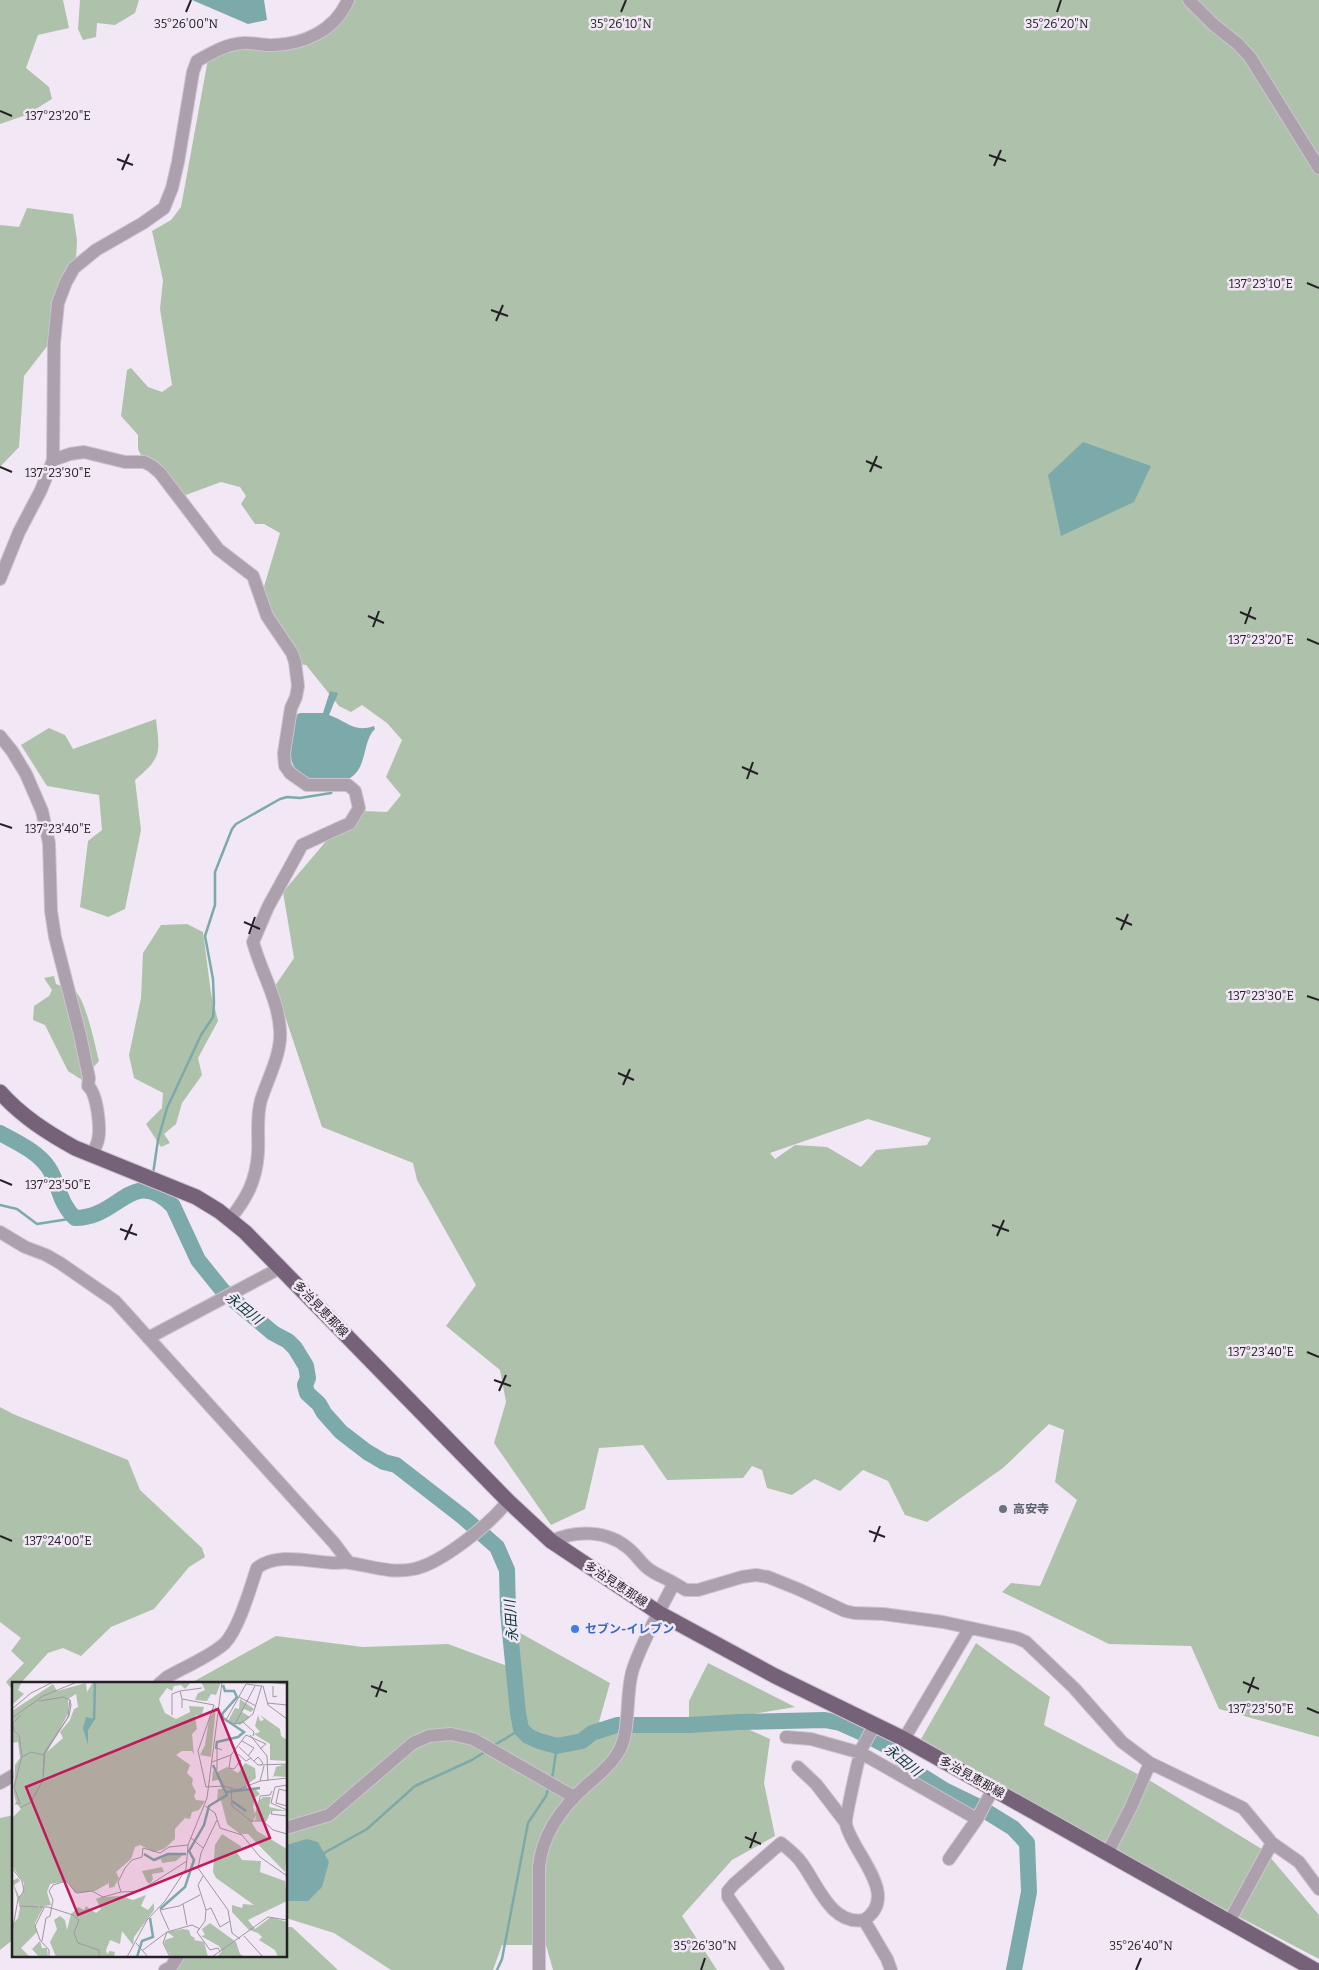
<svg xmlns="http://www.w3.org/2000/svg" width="1319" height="1970" viewBox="0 0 1319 1970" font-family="Bitter,'Noto Sans JP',serif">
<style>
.green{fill:#aec2ab;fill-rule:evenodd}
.water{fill:#7ca9aa}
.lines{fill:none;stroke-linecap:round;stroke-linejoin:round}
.stream{stroke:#7ca9aa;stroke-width:2.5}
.river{stroke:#7ca9aa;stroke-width:16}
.minor-casing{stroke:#cdc3d0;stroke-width:14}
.major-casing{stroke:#cdc3d0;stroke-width:17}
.minor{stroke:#aca0ad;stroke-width:12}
.major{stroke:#766278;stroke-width:15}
.ticks{fill:none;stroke:#242025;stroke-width:2}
.worship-dot{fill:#6b7280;stroke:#f2e7f5;stroke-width:2}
.shop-dot{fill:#3f7fe0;stroke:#f2e7f5;stroke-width:2}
.labels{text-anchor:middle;stroke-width:5;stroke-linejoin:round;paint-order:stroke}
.street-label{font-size:12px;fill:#242025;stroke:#f2e7f5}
.worship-label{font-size:12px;font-weight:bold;fill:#5b616d;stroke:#f2e7f5;text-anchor:start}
.shop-label{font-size:12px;font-weight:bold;fill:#366cbe;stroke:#f2e7f5;text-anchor:start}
.water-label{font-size:14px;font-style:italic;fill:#073637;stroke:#f2e7f5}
.inset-river{fill:none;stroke:#7ca9aa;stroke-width:2.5}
.inset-road{fill:none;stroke:#a097a2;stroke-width:1}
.view{fill:#c2185b;fill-opacity:0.15;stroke:#c2185b;stroke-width:2.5}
.inset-edge{fill:none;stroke:#242025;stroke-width:2.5}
.ticks-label{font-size:12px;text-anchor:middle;fill:#242025;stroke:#f2e7f5;stroke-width:5;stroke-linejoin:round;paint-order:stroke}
</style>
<rect width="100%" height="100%" fill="#f2e7f5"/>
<!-- green -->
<path class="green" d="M0 0H63L69 28 38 35 26 68 49 87 52 99 26 115 0 124Z
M80 0H139L135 13 115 25 97 23 96 37 83 40 78 29Z
M350 0H1319V1737L1219 1709 1191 1646 1109 1644 1002 1592 1011 1583 1040 1586 1077 1500 1055 1482 1064 1430 1049 1424 1003 1468 927 1522 905 1515 888 1481 863 1470 840 1491 815 1479 792 1495 767 1488 762 1470 752 1466 743 1478 667 1480 643 1445 599 1448 585 1509 551 1525 494 1443 506 1402 500 1370 446 1326 476 1285 417 1180 413 1163 322 1127 275 986 294 958 283 892 344 820 363 811 387 812 401 795 386 777 402 740 387 723 362 705 351 712 339 706 306 665 300 664 272 619 263 590 280 533 264 524H255L241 504 246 496 240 487 221 482 183 496 143 459 138 449V435L121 416 127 370 131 368 148 387 162 392 172 385 160 309 163 280 152 231 171 220 181 207 210 48 229 39 313 40ZM868 1119 931 1138 927 1145 876 1150 861 1167 827 1147 795 1145 775 1159 770 1153Z
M27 208 73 214 77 240 76 260 48 345 24 376 19 447 0 467V225L19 227Z
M156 719C160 754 162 757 135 780L141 830 125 909 108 917 80 907 88 841 102 830 99 795 47 786 21 745 49 728 65 735 73 749Z
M187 924 203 932 211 993 218 1021 198 1058 202 1075 182 1103 176 1124 164 1134 170 1143 161 1147 146 1124 162 1108 163 1093 134 1078 129 1055 141 998 143 953 161 925Z
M54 976 56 984C61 986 70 987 75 991 86 1000 95 1046 99 1061L82 1080 68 1071 45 1025 33 1020 34 1006 49 996 52 990 44 978Z
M0 1407 13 1414 128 1460 140 1490 202 1548 205 1557 189 1567 154 1609 111 1627 81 1656 63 1648 48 1653 20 1684H14L13 1691 6 1682 24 1663 11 1651 21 1638 0 1622Z
M513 1629 610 1683 599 1722 689 1723V1701L708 1663 795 1707 706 1722 734 1723 770 1739 764 1783 775 1836 732 1860 682 1916 717 1970H553L546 1945H502L493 1970H391L334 1933 286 1918V1684H189L276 1636 363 1647 448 1644 510 1667 514 1671Z
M976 1643 1050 1697 1044 1725 1149 1780 1265 1851 1319 1915V1959L1087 1837 921 1739Z
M14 1815V1939L0 1950V1818Z
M286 1927H292L338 1970H176L186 1956H286Z"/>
<!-- water -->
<path class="water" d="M192 0H264L267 20 248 24Z
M1083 442 1151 466 1134 502 1061 536 1048 475Z
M330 691 338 693 329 715C347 721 353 733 374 726L375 729C362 741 368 767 350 778L312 780C280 769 292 740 296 715L300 713H323Z
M307 1839 318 1842 329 1862 322 1887 308 1901H286V1845Z"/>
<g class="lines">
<!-- stream -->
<path class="stream" d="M153 1174 158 1140 167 1108 201 1035 213 1017 214 1003 213 979 205 936 215 905V872L232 829 236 824 280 799 287 797 300 798 331 793 332 790
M151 1190 152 1184
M0 1205 17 1209 37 1224 75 1218
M493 1746 521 1729
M552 1779 557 1746
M324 1853 367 1829 415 1786 472 1760 486 1751
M497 1970 502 1959 528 1823 546 1796 549 1786"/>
<!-- river -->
<path class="river" d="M0 1133C16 1142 37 1151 48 1167 60 1184 58 1202 75 1218 120 1218 132 1165 173 1206L198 1260 223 1291 273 1333 288 1341 295 1348 306 1366 308 1378 305 1385 307 1393 319 1404 324 1413 341 1432 367 1452 384 1462 396 1465 463 1517 497 1547 507 1570 508 1612 518 1713 521 1729 528 1736 539 1741 557 1746 582 1741 592 1733 617 1725H689L739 1722 825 1720 840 1723 858 1731 891 1748 909 1768 946 1791 979 1807 1013 1828 1027 1843 1029 1892 1014 1970"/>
<!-- minor casing -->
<g class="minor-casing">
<path id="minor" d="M1189 0 1214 25 1238 44 1250 57 1319 168
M53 460 70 454 84 452 125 462H144L152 466 160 473 218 549 253 576 267 616 292 653 295 662 298 686 296 697 291 708 284 753 285 766 290 773 307 785H348L355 791 359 808 350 823 302 845 268 907 253 942C261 972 278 998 280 1030 282 1053 268 1078 261 1100 256 1117 259 1135 258 1153 256 1181 247 1198 230 1219
M0 579 19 532 41 490 53 460 54 343 58 303 66 282 74 268 96 250 143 223 164 208 172 188 178 162 193 72 197 61C211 53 226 44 243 43 253 42 264 46 274 45 305 44 335 30 348 0
M0 736 12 751 26 774 42 811 49 843 51 911 55 937 80 1035 89 1078 88 1086C97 1093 101 1128 98 1140 97 1145 94 1150 92 1155
M0 1232 25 1247 46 1255 60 1263 115 1301 334 1543 349 1563
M148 1338 280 1268
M551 1541C576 1530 607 1530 628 1548 636 1554 641 1564 650 1570 657 1575 666 1578 674 1583
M159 1684 167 1677C183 1668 213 1655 225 1643 239 1628 250 1589 257 1568 278 1552 310 1562 334 1563 339 1563 345 1562 350 1563 371 1566 392 1574 414 1569 442 1563 490 1524 508 1501
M875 1724C871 1732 866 1740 862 1748 859 1755 845 1819 846 1824 851 1851 902 1896 864 1920L887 1959 891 1970
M786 1737 811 1739 861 1753 977 1819 949 1859
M904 1739 969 1629
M798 1767 816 1784 846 1823
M0 1783 14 1775
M977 1819 993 1789
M286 1828 329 1815 413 1743 429 1736 451 1734 473 1739 574 1797
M1107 1854 1131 1807 1150 1763
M1229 1922 1272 1843
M165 1970 171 1967 178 1956
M539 1970V1867C542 1834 563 1806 588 1784 599 1775 612 1764 619 1751 631 1731 625 1692 633 1669 643 1639 660 1611 674 1583L686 1590H698L742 1577 756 1575 768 1577 798 1589 845 1611 854 1613 883 1614 943 1622 1017 1638 1026 1642 1074 1688 1122 1742 1150 1763 1243 1808 1272 1843 1299 1862 1319 1889
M778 1970 728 1897V1891L734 1884 781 1843C788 1849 796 1855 801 1862 817 1883 831 1926 864 1920"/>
</g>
<!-- major casing -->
<g class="major-casing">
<path id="major" d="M0 1092C21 1116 48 1133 75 1148L196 1197 219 1211 245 1232 508 1501 551 1541 659 1613 775 1676 904 1739 1315 1970"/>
</g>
<!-- minor -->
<use href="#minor" class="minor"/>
<!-- major -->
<use href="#major" class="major"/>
</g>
<!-- ticks -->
<path class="ticks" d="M186 12 191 0M621 12 626 0M1057 12 1061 0M0 111 12 116M989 155 1006 161M117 159 133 165M994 166 1001 150M122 170 129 154M1307 283 1319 288M491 310 508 316M496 321 503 305M866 461 882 468M0 467 12 472M870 472 877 456M1240 612 1256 619M368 616 384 623M1245 624 1251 607M373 627 379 611M1307 639 1319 644M742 767 758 774M747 779 753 762M0 824 12 828M1116 918 1132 925M244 922 260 929M1121 930 1128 914M249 934 255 917M1307 996 1319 1000M618 1073 634 1080M623 1085 630 1069M0 1180 12 1185M992 1225 1009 1231M120 1229 137 1235M997 1236 1004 1220M125 1240 132 1224M1307 1352 1319 1357M494 1380 511 1386M499 1391 506 1375M869 1531 885 1537M0 1536 12 1541M874 1542 880 1526M1243 1682 1259 1689M371 1686 387 1692M1248 1693 1254 1677M376 1697 382 1681M1307 1708 1319 1713M745 1837 761 1844M750 1848 756 1832M701 1970 705 1958M1136 1970 1141 1958"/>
<!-- markers -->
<circle class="worship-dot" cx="1003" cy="1509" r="5"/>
<circle class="shop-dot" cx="575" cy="1629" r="5"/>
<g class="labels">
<!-- street labels -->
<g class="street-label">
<text transform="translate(321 1309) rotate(46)" y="4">多治見恵那線</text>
<text transform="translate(616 1584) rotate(33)" y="4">多治見恵那線</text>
<text transform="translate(972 1777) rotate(29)" y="4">多治見恵那線</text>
</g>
<!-- worship labels -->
<g class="worship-label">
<text x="1013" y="1513">高安寺</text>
</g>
<!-- shop labels -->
<g class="shop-label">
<text x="585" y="1633">セブン-イレブン</text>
</g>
<!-- water labels -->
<g class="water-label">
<text transform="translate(244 1308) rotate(39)" y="5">永田川</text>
<text transform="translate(511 1621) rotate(-94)" y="5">永田川</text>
<text transform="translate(903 1760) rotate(39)" y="5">永田川</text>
</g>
</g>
<!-- overview -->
<g transform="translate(12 1682)">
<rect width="275" height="275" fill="#f2e7f5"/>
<path d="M0 0H10L6 8 12 12 0 23ZM81 0H179L173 7 169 3 162 4 160 9 155 6 147 17 153 31 164 37 178 30 177 24 192 25 190 32 183 34 185 47 180 52 182 73 180 69H170L164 73 178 83 175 91 181 97 180 102 184 110 182 114 184 118 193 119 187 128 180 130 178 137 173 136 163 147V157L152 167 142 170 128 163 123 165 119 177 104 190 107 196 102 205 97 206V201L83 209 63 211 55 199 38 202 35 210 39 223 32 224 23 241 25 250 9 266 18 275H0L1 242 6 236 8 225 0 199 6 196 8 199 2 203 7 214 10 213 12 201 0 184V136L9 127 4 121 2 111 3 83 8 76 6 60 0 61V29L41 2 45 9 74 1 75 10ZM64 12 66 25 62 27 58 38 48 50 51 56 35 70 57 30 56 17ZM189 0H209L204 13 199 12 195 19 183 18 186 11 193 8ZM228 17 242 27 239 30 232 27 230 30 238 35 228 43 216 39 223 26 227 27ZM204 24 199 75 188 73 193 63 197 37ZM246 33 248 39 252 38 248 33 268 47 269 54 275 58 274 79 258 78V62L242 52 248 50 243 44ZM233 81 243 86 244 96 234 103 236 108 243 107 248 112 243 116 241 125 243 132 246 120 251 115H259L257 125 275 129H259L254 140 243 138 244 133 240 141 245 149 275 167 273 190 236 152H228L215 142 209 118 205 119 206 107H210L207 98 200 99 201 88 205 94V90L215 85 226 91ZM274 82 275 95 261 94 260 99 264 85ZM210 152 230 165 224 169 230 178 249 179 248 190 273 199 275 219 236 238 243 247 259 235 275 240V275H266L263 268 247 258 250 255 246 251 237 248 220 230V223L230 226 231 222 242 223 204 196 201 190 203 163ZM157 172 163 171 172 172 164 179 150 181 149 177ZM150 185 152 190 140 192 141 197 138 202 135 200 130 189ZM134 213 129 224 136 228 142 221V228L122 255 121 263 110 249 108 262 98 258 94 268 95 272 98 269 103 270 102 275H44L38 260 45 247 42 238 48 234 53 238 55 248 59 232 66 225 72 228 74 224 84 231 89 227 84 217 89 215 109 214 121 218ZM198 241 224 260 228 272 233 275H205L210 269 207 264 189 254 193 253 190 247ZM171 247 177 248 179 254 183 256 182 258 192 260 196 275H159L152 262 153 258 162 255 155 250ZM28 259 30 266H35L36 275H27L20 267Z" fill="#aec2ab" fill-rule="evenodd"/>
<path d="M74 35 83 37 76 48V63L71 46Z" fill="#7ca9aa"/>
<path class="inset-river" d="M82 38 83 0M204 67 205 60 226 55 232 50 211 36 210 32 225 15 222 9H213L211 3M214 110 248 106M220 119 234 129M132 172 142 178 156 172H174M148 227 173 205 182 178 177 169 192 143 197 124 215 113 201 83M125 275 130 259 141 255 138 236"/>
<path class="inset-road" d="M250 0 275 2M251 4 256 23 275 37M261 4V15L265 14M227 15 244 24M170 17 168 9 190 6M27 19 52 15 58 18M255 21 275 23M202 23 186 69 194 105 212 104 225 108 248 99 275 96M170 26V17L202 23M0 27 19 11 41 0M160 33V12L168 9M0 36 31 14 65 0M231 40 223 42 243 4M223 42 214 38 234 2 249 4M238 53 255 74 256 99M241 54 242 50 231 40 241 32 250 3M230 59 242 66 236 74M227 65 246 83 275 82M226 72 234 79 239 76M219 73 217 86 222 87 229 78M10 75 19 70 32 73M242 79 246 75 251 81 249 83M0 80 1 96M200 80 219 73 234 53 254 62 248 67M205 88V66L210 68M248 99 252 84M275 103 263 105 259 121 275 128M219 106 220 124 239 139H251L261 148 275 152M275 109 267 107 264 121 275 124M247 120 248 114 258 113 260 109M3 122 8 121 2 105 10 74 7 53 2 49 1 41 9 33M193 124 203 131 208 146 230 153 248 175 275 194M8 126 19 120 31 98 33 71 57 34 59 23 58 18 56 35 32 71 31 93M260 129 259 132 275 134M205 138 189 171 186 186 216 228 220 251 228 257M179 156 191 166M0 186 10 199 12 209 6 217 0 251M191 194 186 203 194 228 193 239 185 250 198 268 206 266 208 270M109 210 106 200 113 186 120 178 130 175 131 166 148 171 157 165 176 163M171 222 175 243M7 224 26 225M28 225H36L61 233 67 238 62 251 66 261 87 268V275M32 226 23 244 28 258 37 268V275M148 228 167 224 188 213M148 228 157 248M194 228 199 226 208 245 218 239M232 254 251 275M30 259 34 236 38 234 41 218 37 209 41 203 54 199 65 211 80 209 91 215 109 210 128 209 175 179M124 261 136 275M131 268 155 250M115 275 135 238 153 219 174 187 176 163 195 116 210 0M158 275 151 261 155 250 180 243 188 247M200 275 256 235 275 238"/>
<path class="view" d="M206 27 258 156 66 233 14 105Z"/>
<rect width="275" height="275" class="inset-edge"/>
</g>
<g class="ticks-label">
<text x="621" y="28">35°26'10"N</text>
<text x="1057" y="28">35°26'20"N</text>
<text x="186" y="28">35°26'00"N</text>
<text x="58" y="120">137°23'20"E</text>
<text x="1261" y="288">137°23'10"E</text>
<text x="58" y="477">137°23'30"E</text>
<text x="1261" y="644">137°23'20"E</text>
<text x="58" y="833">137°23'40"E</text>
<text x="1261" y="1000">137°23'30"E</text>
<text x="58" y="1189">137°23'50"E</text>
<text x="1261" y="1356">137°23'40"E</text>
<text x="58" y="1545">137°24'00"E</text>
<text x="1261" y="1713">137°23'50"E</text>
<text x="705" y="1950">35°26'30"N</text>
<text x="1141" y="1950">35°26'40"N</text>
</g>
</svg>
